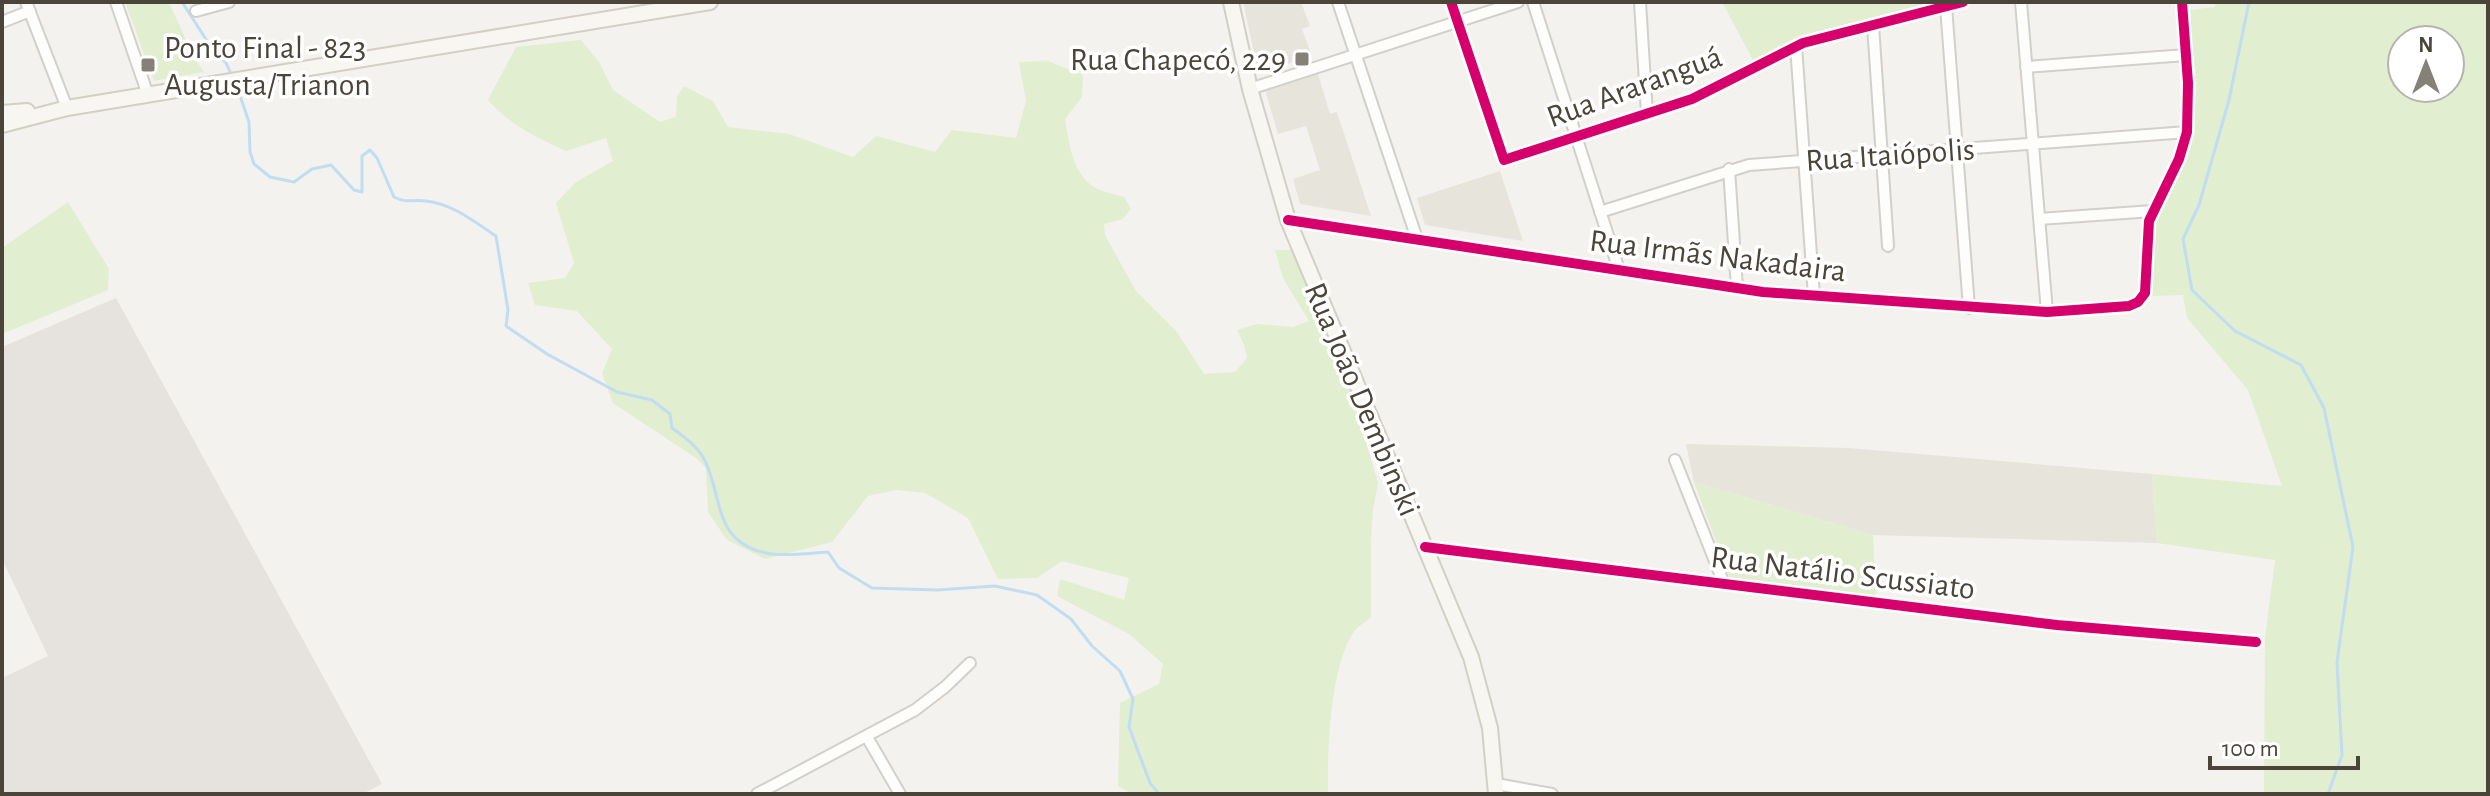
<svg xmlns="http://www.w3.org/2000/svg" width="2490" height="796" viewBox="0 0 2490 796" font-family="'Alegreya Sans',sans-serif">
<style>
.residential{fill:#e7e4dc}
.industrial{fill:#e6e2de}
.green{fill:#e1eecf;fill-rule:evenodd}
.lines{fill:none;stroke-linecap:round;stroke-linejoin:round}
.stream{stroke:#c0ddf1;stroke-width:3}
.street-casing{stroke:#d2d0cb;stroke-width:14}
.secondary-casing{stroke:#d3cfc5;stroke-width:18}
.street{stroke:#fdfdfc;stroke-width:10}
.secondary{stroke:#f7f6f1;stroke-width:14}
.cycleway-casing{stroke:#fff;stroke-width:15}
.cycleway{stroke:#d6006c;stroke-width:10}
.poi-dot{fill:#868178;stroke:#fff;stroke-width:3}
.labels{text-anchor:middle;stroke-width:7;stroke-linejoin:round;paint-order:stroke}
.poi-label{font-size:32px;fill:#4b4439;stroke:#fff;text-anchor:start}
.street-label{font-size:32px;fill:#4b4439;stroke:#fff}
</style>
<rect width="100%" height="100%" fill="#f4f2ee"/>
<!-- residential -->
<path class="residential" d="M1243 2H1301L1310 26 1302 29 1312 56 1263 72 1258 71Z
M1318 74 1330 114 1337 112 1371 216 1300 204 1293 179 1320 170 1306 126 1278 134 1266 93 1268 89Z
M1500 171 1523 241 1425 225 1417 198Z
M1686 444 1849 448 2152 474 2157 543 1873 535 1694 482Z"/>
<!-- industrial -->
<path class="industrial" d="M116 298 382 784 362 794H2V678L48 656 2 559V347Z"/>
<!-- green -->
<path class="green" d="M125 2H168C182 27 187 48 204 72L154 81Z
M1722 2H1936L1799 36 1753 60Z
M2215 2H2488V794H2264L2265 639 2275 560 2157 543 2152 474 2282 486 2248 390 2187 318 2183 295 2150 296 2154 225 2188 154 2193 133 2196 89 2189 10 2215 7ZM2402 40H2450V88H2402Z
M581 40 599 62 613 90 660 122 676 117 677 96 684 86 713 101 728 127 789 134 853 157 876 136 935 152 952 130 1016 138 1026 101 1019 62 1048 61 1083 75 1082 97 1065 119C1069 143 1072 173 1094 187 1102 192 1115 194 1124 197L1131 209 1123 219 1104 224 1105 235 1136 291 1177 332 1204 374 1235 372 1247 358 1244 345 1237 330 1257 324 1293 327 1309 321 1283 278 1275 250H1292L1355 404 1378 483 1373 510 1371 539V617C1367 621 1360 625 1356 629 1330 661 1327 753 1328 794H1132L1118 786 1120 703 1159 684 1163 664 1129 634 1057 596 1060 579 1124 600 1129 578 1062 561 1037 578 998 579 968 518 925 493 896 490 868 496 832 542 765 559 727 540 708 512 706 468 696 458 613 403 602 373 612 349 577 311 535 305 528 283 565 278 574 263 556 203 576 182 613 161 606 138 566 151C536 137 510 125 488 100L516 47Z
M68 202 109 269 108 290 2 334V248Z
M1694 482 1873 535 1876 597 1730 579Z"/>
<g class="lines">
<!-- stream -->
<path class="stream" d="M182 2 209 44 226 63 233 78
M2249 2 2229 100 2199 205 2183 239 2192 290 2235 331 2301 365 2324 408 2353 547 2337 662 2342 755 2328 794
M236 84 249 122 250 152 254 164 270 177 294 182 312 169 331 165 354 190 362 192V156L370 150 377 158 394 197C408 204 412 199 426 201 453 204 475 222 496 236L508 310 506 326 547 354 617 392 652 400 670 414 672 428C684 437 695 444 703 457 724 495 711 541 766 553 785 557 809 553 828 552L839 568 872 588 937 590 995 586 1037 595 1071 619 1092 646 1120 671 1133 699 1129 727 1150 783 1159 794"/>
<!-- street casing -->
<g class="street-casing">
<path id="street" d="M26 2 67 108
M116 2 148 95
M1338 2 1417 239
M1451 2 1504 160 1692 99 1803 43 1963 2
M1533 2 1619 270
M1640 2 1647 114
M2021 2 2047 312
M1946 6 1969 308
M196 11 229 2
M2 22 30 11
M1873 25 1888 246
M1796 46 1814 296
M2026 67 2186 55
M1250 89 1518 2
M1729 169 1737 288
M1600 212 1749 165 2187 132
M2039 219 2153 211
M1288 220 1763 292 2047 312 2129 306 2138 302 2145 293 2149 221 2179 159 2187 132 2188 83 2182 2
M1675 460 1724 584
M1425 547 2057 625 2256 642
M867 737 900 794
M1496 784 1552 794
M757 794 915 710 945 687 970 663"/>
</g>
<!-- secondary casing -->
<g class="secondary-casing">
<path id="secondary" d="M1231 2 1250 89 1288 220 1471 657 1490 728 1496 794
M2 113 27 111
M2 125 67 108 710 2"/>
</g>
<!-- street -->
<use href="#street" class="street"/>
<!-- secondary -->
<use href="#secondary" class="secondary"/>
<!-- cycleway casing -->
<g class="cycleway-casing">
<path id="cycleway" d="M1451 2 1504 160 1692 99 1803 43 1963 2
M1288 220 1763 292 2047 312 2129 306 2138 302 2145 293 2149 221 2179 159 2187 132 2188 83 2182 2
M1425 547 2057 625 2256 642"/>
</g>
<!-- cycleway -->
<use href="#cycleway" class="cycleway"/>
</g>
<!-- markers -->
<g class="poi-dot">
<rect x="1294" y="51" width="16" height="16" rx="4"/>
<rect x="140" y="57" width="16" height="16" rx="4"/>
</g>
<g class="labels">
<!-- poi labels -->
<g class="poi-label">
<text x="164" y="58">Ponto Final - 823<tspan x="164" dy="37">Augusta/Trianon</tspan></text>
<text x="1286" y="70" text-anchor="end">Rua Chapecó, 229</text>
</g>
<!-- street labels -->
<g class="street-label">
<text transform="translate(1634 86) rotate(-20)" y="11">Rua Araranguá</text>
<text transform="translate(1890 154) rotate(-4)" y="11">Rua Itaiópolis</text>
<text transform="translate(1718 255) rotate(7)" y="11">Rua Irmãs Nakadaira</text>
<text transform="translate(1363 399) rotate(67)" y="11">Rua João Dembinski</text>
<text transform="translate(1843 572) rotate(7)" y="11">Rua Natálio Scussiato</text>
</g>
</g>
<!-- border -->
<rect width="2490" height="796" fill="none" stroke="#4b4439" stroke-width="8"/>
<!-- north arrow -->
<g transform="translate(2426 64)"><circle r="38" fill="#ffffff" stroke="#b7b4b0" stroke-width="2"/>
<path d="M0-6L14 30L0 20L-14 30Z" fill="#868178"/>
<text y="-12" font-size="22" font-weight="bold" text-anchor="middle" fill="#4b4439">N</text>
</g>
<!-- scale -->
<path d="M2210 756v12h148v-12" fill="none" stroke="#4b4439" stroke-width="4"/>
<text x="2222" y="756" font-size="24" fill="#4b4439" stroke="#ffffff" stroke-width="6" paint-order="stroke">100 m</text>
</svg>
